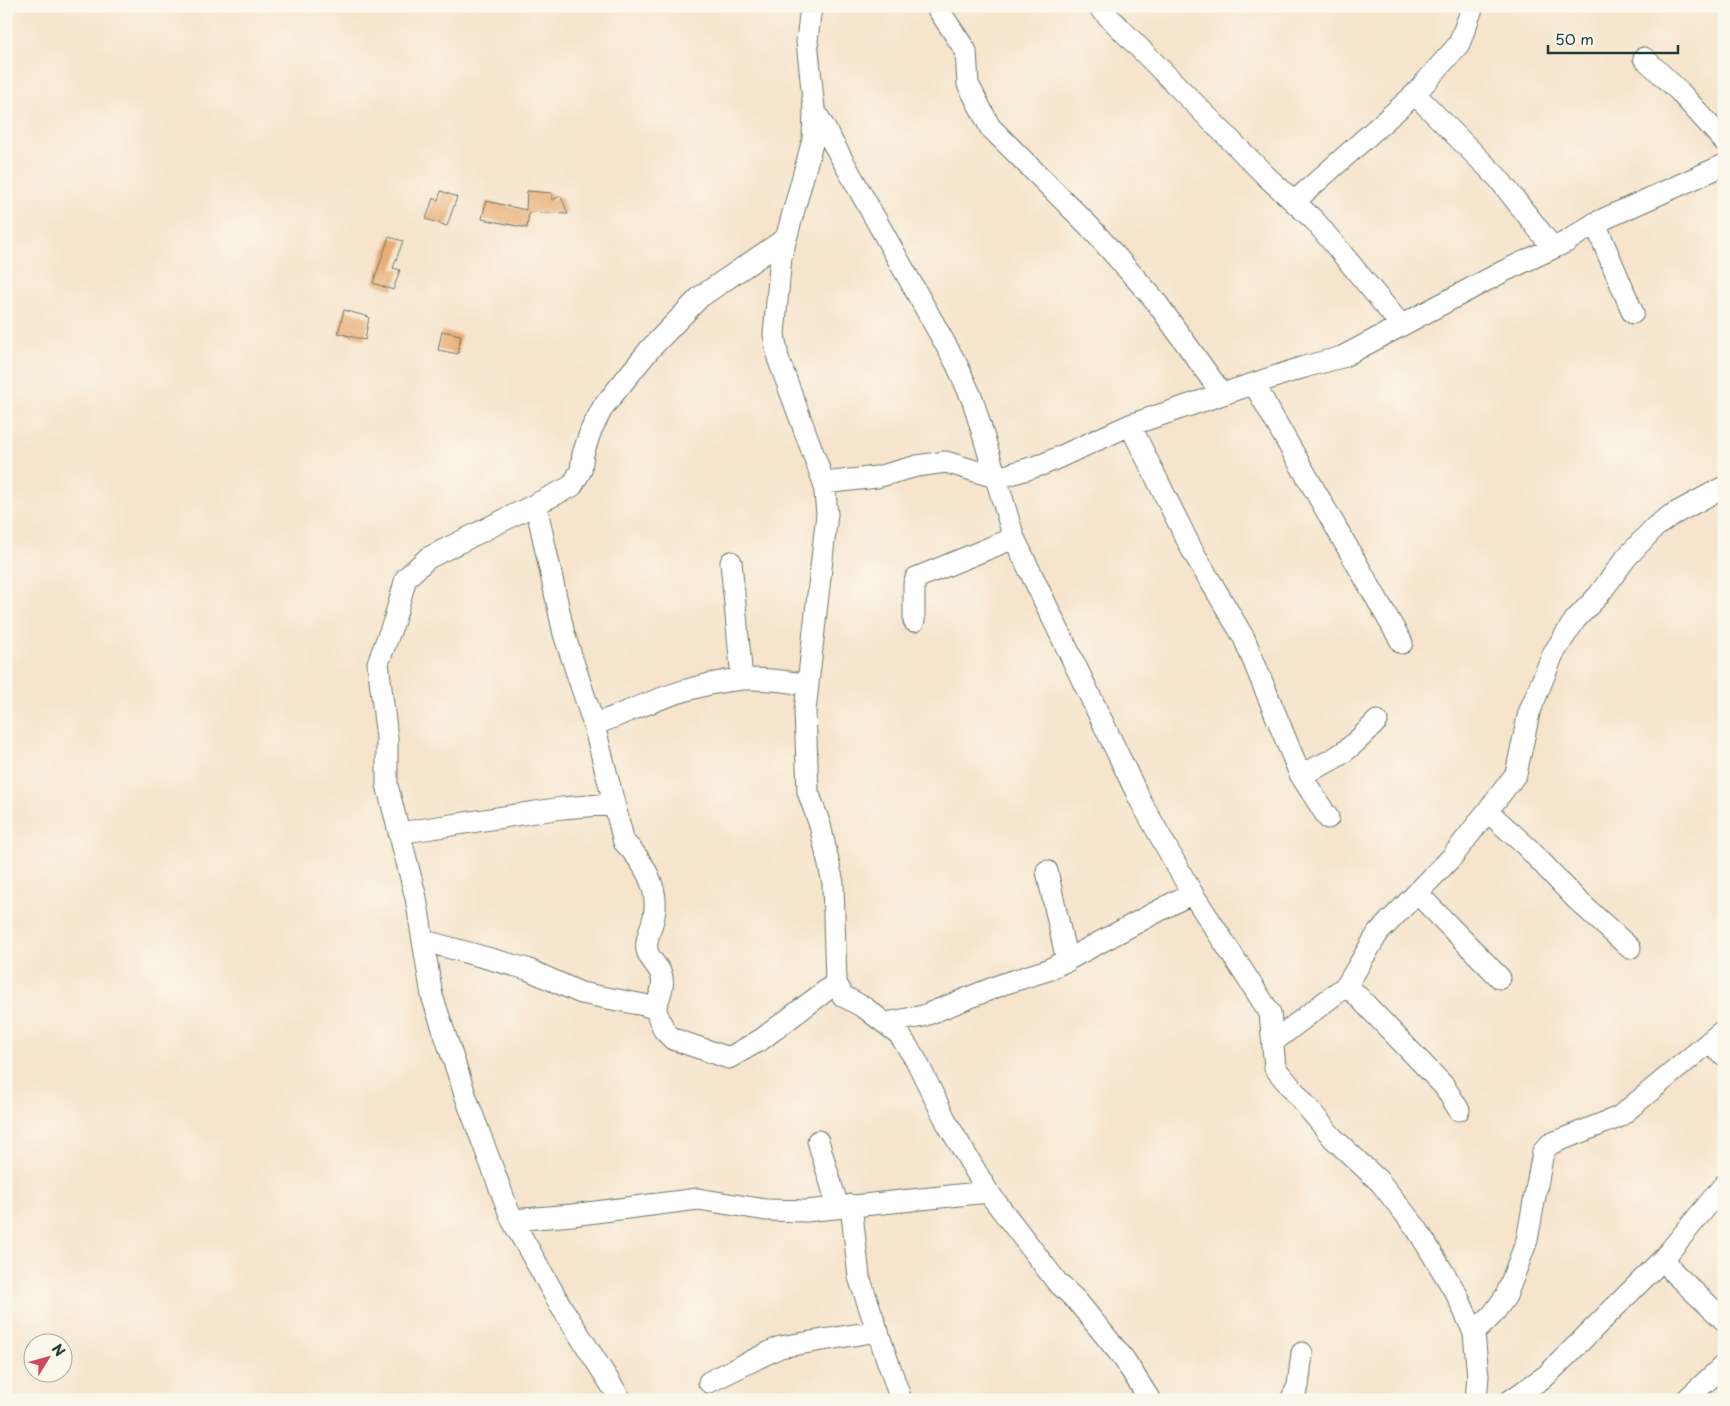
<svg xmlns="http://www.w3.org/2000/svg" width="1730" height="1406" viewBox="0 0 1730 1406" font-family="'Playpen Sans',sans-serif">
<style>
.building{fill:#e8ae76}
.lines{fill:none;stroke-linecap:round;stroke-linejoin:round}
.minor-casing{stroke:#6a7769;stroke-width:23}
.minor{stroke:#fff;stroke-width:21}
</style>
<rect width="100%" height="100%" fill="#fbf7ec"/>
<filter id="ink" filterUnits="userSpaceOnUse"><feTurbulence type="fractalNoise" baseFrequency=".02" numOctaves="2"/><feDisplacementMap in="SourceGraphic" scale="10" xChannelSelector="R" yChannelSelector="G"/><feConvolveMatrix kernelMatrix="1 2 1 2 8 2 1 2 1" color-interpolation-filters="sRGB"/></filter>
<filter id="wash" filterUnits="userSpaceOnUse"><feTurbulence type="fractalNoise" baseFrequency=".0096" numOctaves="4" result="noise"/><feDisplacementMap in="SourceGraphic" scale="20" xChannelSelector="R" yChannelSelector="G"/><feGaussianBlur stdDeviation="1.12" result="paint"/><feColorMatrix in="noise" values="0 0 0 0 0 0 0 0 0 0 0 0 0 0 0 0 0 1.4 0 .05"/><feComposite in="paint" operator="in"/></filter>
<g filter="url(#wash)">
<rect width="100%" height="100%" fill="#f6e4cc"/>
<g id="blocks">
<!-- building -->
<path class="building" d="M441 191 457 197 447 226 426 219 433 198 438 200Z
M527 191 552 193V200L561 196 568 214 529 212 527 228 482 219 486 201 526 210Z
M389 237 403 241 393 268 400 270 393 290 373 283Z
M344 310 369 317 365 340 338 333Z
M442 331 461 335 458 354 438 350Z"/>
</g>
</g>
<g filter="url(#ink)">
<use href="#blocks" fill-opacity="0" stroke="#6a7769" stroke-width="1"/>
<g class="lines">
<!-- minor casing -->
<g class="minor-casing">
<path id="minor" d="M811 6 807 41 814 109 813 140 781 257 774 334 778 358 824 483 827 514 805 711 808 792 820 825 833 883 836 983 843 996 865 1008 899 1034 916 1060 947 1123 988 1192 1057 1282 1077 1301 1124 1359 1150 1400
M936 6 966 51 968 84 990 127 1089 226 1154 299 1222 394
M1098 6 1267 177 1315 221 1401 325
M1644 58 1678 90 1724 141
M1415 94 1498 178 1553 248
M814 109 957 365 973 401 1014 538 1141 802 1192 893 1270 1013 1275 1068 1333 1138 1380 1182 1417 1229 1457 1295 1474 1333 1478 1376 1476 1400
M1294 202 1415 94 1459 44 1473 6
M1595 223 1633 313
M1254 384 1402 643
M1130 425 1192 550 1244 638 1300 774 1328 818
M824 483 877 477 917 466 946 462 998 478 1044 464 1130 425 1304 367 1342 357 1502 272 1566 242 1595 223 1724 165
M536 505 564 634 594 725
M731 562 742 679
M914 621V584L916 578 1014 538
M1300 774C1338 760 1349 750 1377 721
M1488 812 1526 846 1577 900 1630 948
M399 833 562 808 614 804
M1047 871 1067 961
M1417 893 1500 978
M425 941 527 969 581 993 644 1005 655 1009 664 1030 673 1039 729 1058 762 1039 836 983
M1347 985 1444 1086 1459 1110
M655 1009C660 995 668 980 657 967 653 962 648 956 647 950 645 939 652 927 654 916 660 888 643 861 624 842L594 725C642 706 691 683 743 679 765 678 787 682 808 684
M886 1023 923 1016 1003 984 1048 970 1192 893
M1724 1030 1708 1043 1724 1055
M1273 1042 1347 985 1378 933 1452 857 1516 774 1529 713 1553 654 1575 620 1598 596 1626 558 1655 527 1670 516 1724 487
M818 1141 838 1207
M851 1205 859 1277 901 1400
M512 1220 572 1215 698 1199 766 1210 806 1211 988 1192
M1664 1258 1674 1273 1724 1320
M1474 1333 1493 1314 1506 1296 1527 1240 1543 1152 1550 1144 1619 1117 1708 1043
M709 1382 780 1347 878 1331
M621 1400 562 1308 512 1220 468 1103 432 996 416 898 387 785V738L378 663 394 621 406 578 428 558 572 486 581 470 583 454 591 430 603 407 650 349 700 297 785 239
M1291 1400 1298 1386 1302 1353
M1511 1400 1547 1375 1664 1258 1724 1185
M1686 1400 1724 1365"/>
</g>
<!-- minor -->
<use href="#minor" class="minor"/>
</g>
</g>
<!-- margin -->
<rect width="1730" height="1406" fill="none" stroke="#fbf7ec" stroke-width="25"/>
<!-- north arrow -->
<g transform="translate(48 1358) rotate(53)"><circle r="24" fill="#fbf7ec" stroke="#a3ada2"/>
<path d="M0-4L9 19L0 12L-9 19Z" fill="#d1495b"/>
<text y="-8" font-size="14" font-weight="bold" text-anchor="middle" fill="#1f3d34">N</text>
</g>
<!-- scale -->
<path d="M1548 45v8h130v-8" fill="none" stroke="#1f3d34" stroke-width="2.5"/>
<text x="1555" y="45" font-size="15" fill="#1f3d34" stroke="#fbf7ec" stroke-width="4" paint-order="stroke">50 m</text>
</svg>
